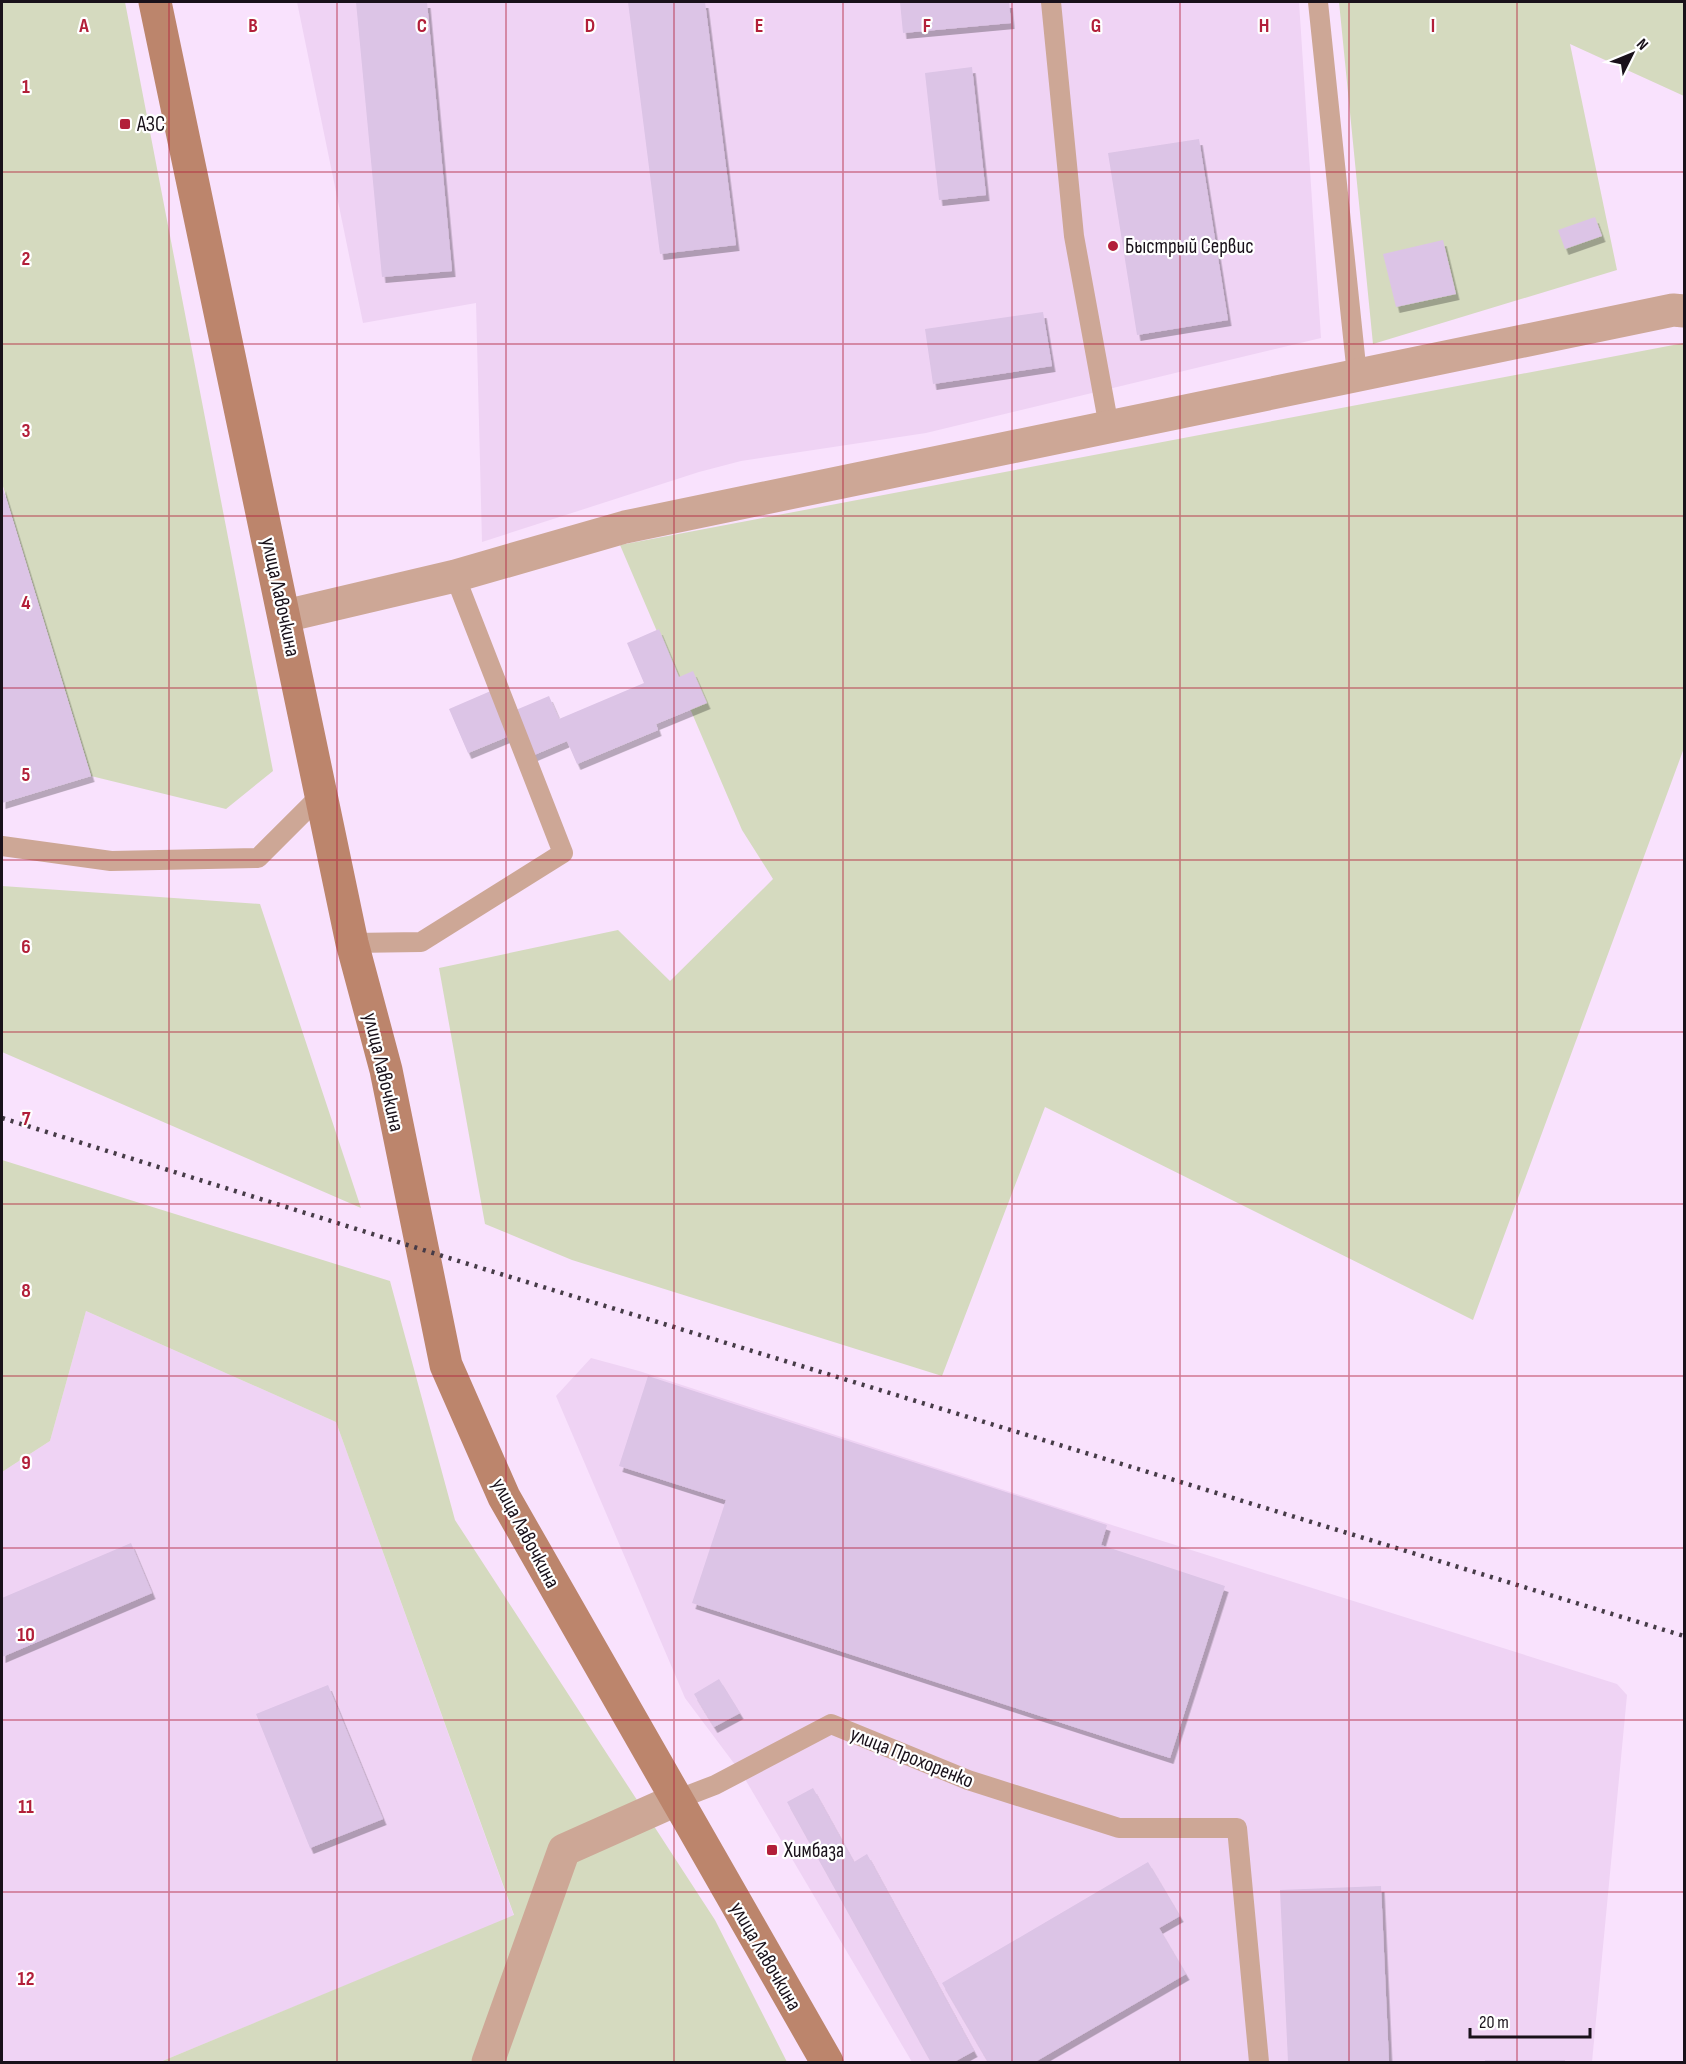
<svg xmlns="http://www.w3.org/2000/svg" width="1686" height="2064" viewBox="0 0 1686 2064" font-family="'Sofia Sans Condensed',sans-serif">
<style>
.built{fill:#efd3f4}
.green{fill:#d5dabf}
.building{fill:#dcc4e6;filter:url(#shadow)}
.lines{fill:none;stroke-linecap:round;stroke-linejoin:round}
.service{stroke:#cda796;stroke-width:20}
.minor{stroke:#cda796;stroke-width:33}
.secondary{stroke:#bc856c;stroke-width:33}
.rail{stroke:#463b47;stroke-width:4.5;stroke-dasharray:3 6;stroke-linecap:butt}
.grid{fill:none;stroke:#b21f39;stroke-width:1.5;stroke-opacity:0.55}
.poi-dot{fill:#b21f39;stroke:#fff;stroke-width:2}
.labels{text-anchor:middle;stroke-width:4.5;stroke-linejoin:round;paint-order:stroke}
.poi-label{font-size:21px;fill:#19111a;stroke:#fff;text-anchor:start}
.street-label{font-size:21px;fill:#19111a;stroke:#fff}
.grid-label{font-size:20px;text-anchor:middle;font-weight:bold;fill:#b21f39;stroke:#fff;stroke-width:4.5;stroke-linejoin:round;paint-order:stroke}
</style>
<defs>
<filter id="shadow"><feDropShadow dx="3.5" dy="6" stdDeviation="0" flood-color="#0004"/></filter>
</defs>
<rect width="100%" height="100%" fill="#f9e2fd"/>
<!-- built -->
<path class="built" d="M297 2H1299L1321 338 926 433 741 461 699 472 482 542 476 303 363 323Z
M86 1311 336 1422 514 1916 160 2062H2V1472L50 1441Z
M591 1358 639 1371 1115 1526 1617 1684 1627 1695 1592 2062H912L742 1774 685 1698 556 1396Z"/>
<!-- green -->
<path class="green" d="M2 2H125L273 771 226 809 91 776 2 483Z
M1339 2H1684V96L1570 44 1617 270 1373 344Z
M1684 343V748L1473 1320 1045 1107 942 1376 572 1260 485 1224 439 968 618 930 670 981 773 879 742 830 620 545Z
M2 886 260 904 361 1208 2 1052Z
M2 1160 390 1281 455 1520 715 1920 787 2062H160L514 1915 336 1422 86 1311 50 1441 2 1472Z"/>
<!-- building -->
<path class="building" d="M356 2H427L452 271 382 277Z
M628 2H705L736 245 660 254Z
M900 2H1009L1011 23 903 33Z
M972 67 986 195 939 200 925 73Z
M1199 139 1228 320 1137 335 1108 153Z
M1595 217 1602 236 1565 249 1558 230Z
M1443 240 1456 294 1396 307 1383 254Z
M1043 312 1052 366 933 384 925 329Z
M2 485 91 776 2 803Z
M659 629 679 677 693 671 707 703 656 724 658 730 577 764 567 741 520 761 509 736 468 753 449 709 493 690 504 715 549 696 559 719 644 683 627 643Z
M648 1376 1107 1525 1101 1545 1225 1586 1170 1758 692 1603 726 1500 619 1466Z
M131 1543 152 1593 2 1657V1598Z
M719 1679 740 1713 714 1727 694 1694Z
M328 1685 383 1819 310 1848 256 1714Z
M813 1788 854 1862 867 1854 974 2051 954 2062H931L787 1802Z
M1148 1862 1180 1916 1159 1928 1186 1974 1035 2062H988L942 1983Z
M1381 1886 1389 2062H1288L1280 1890Z
M1485 2060H1565V2062H1485Z"/>
<g class="lines">
<!-- service -->
<path class="service" d="M1051 2 1074 236 1109 427
M1318 2 1357 375
M2 846 111 861 258 858 322 794
M352 943 421 942 563 853 455 576
M676 1800 715 1785 831 1724 968 1780 1119 1828H1237L1259 2062"/>
<!-- minor -->
<path class="minor" d="M285 616 455 576 625 527 1673 310 1684 311
M488 2062 564 1850 676 1800"/>
<!-- secondary -->
<path class="secondary" d="M155 2 352 943 386 1070 446 1365 504 1497 827 2062"/>
<!-- rail -->
<path class="rail" d="M2 1118 481 1268 1684 1636"/>
</g>
<!-- grid -->
<path class="grid" d="M169 2V2062M337 2V2062M506 2V2062M674 2V2062M843 2V2062M1012 2V2062M1180 2V2062M1349 2V2062M1517 2V2062M2 172H1684M2 344H1684M2 516H1684M2 688H1684M2 860H1684M2 1032H1684M2 1204H1684M2 1376H1684M2 1548H1684M2 1720H1684M2 1892H1684"/>
<!-- markers -->
<g class="poi-dot">
<rect x="119" y="118" width="12" height="12" rx="3"/>
<circle cx="1113" cy="246" r="6"/>
<rect x="766" y="1844" width="12" height="12" rx="3"/>
</g>
<g class="labels">
<!-- poi labels -->
<g class="poi-label">
<text x="137" y="131">АЗС</text>
<text x="1125" y="253">Быстрый Сервис</text>
<text x="784" y="1857">Химбаза</text>
</g>
<!-- street labels -->
<g class="street-label">
<text transform="translate(281 597) rotate(78)" y="7">улица Лавочкина</text>
<text transform="translate(384 1072) rotate(77)" y="7">улица Лавочкина</text>
<text transform="translate(526 1533) rotate(62)" y="7">улица Лавочкина</text>
<text transform="translate(912 1757) rotate(22)" y="7">улица Прохоренко</text>
<text transform="translate(766 1956) rotate(60)" y="7">улица Лавочкина</text>
</g>
</g>
<g class="grid-label">
<text x="84" y="32">A</text>
<text x="253" y="32">B</text>
<text x="422" y="32">C</text>
<text x="590" y="32">D</text>
<text x="759" y="32">E</text>
<text x="927" y="32">F</text>
<text x="1096" y="32">G</text>
<text x="1264" y="32">H</text>
<text x="1433" y="32">I</text>
<text x="26" y="93">1</text>
<text x="26" y="265">2</text>
<text x="26" y="437">3</text>
<text x="26" y="609">4</text>
<text x="26" y="781">5</text>
<text x="26" y="953">6</text>
<text x="26" y="1125">7</text>
<text x="26" y="1297">8</text>
<text x="26" y="1469">9</text>
<text x="26" y="1641">10</text>
<text x="26" y="1813">11</text>
<text x="26" y="1985">12</text>
</g>
<!-- border -->
<rect width="1686" height="2064" fill="none" stroke="#19111a" stroke-width="6"/>
<!-- north arrow -->
<g transform="translate(1632 54) rotate(47)" stroke="#ffffff" stroke-width="4.5" paint-order="stroke">
<path d="M0-4.5L10 22L0 15L-10 22Z" fill="#19111a"/>
<text y="-9" font-size="16" font-weight="bold" text-anchor="middle" fill="#19111a">N</text>
</g>
<!-- scale -->
<path d="M1470 2028v9h120v-9" fill="none" stroke="#19111a" stroke-width="3"/>
<text x="1479" y="2028" font-size="18" fill="#19111a" stroke="#ffffff" stroke-width="4.5" paint-order="stroke">20 m</text>
</svg>
